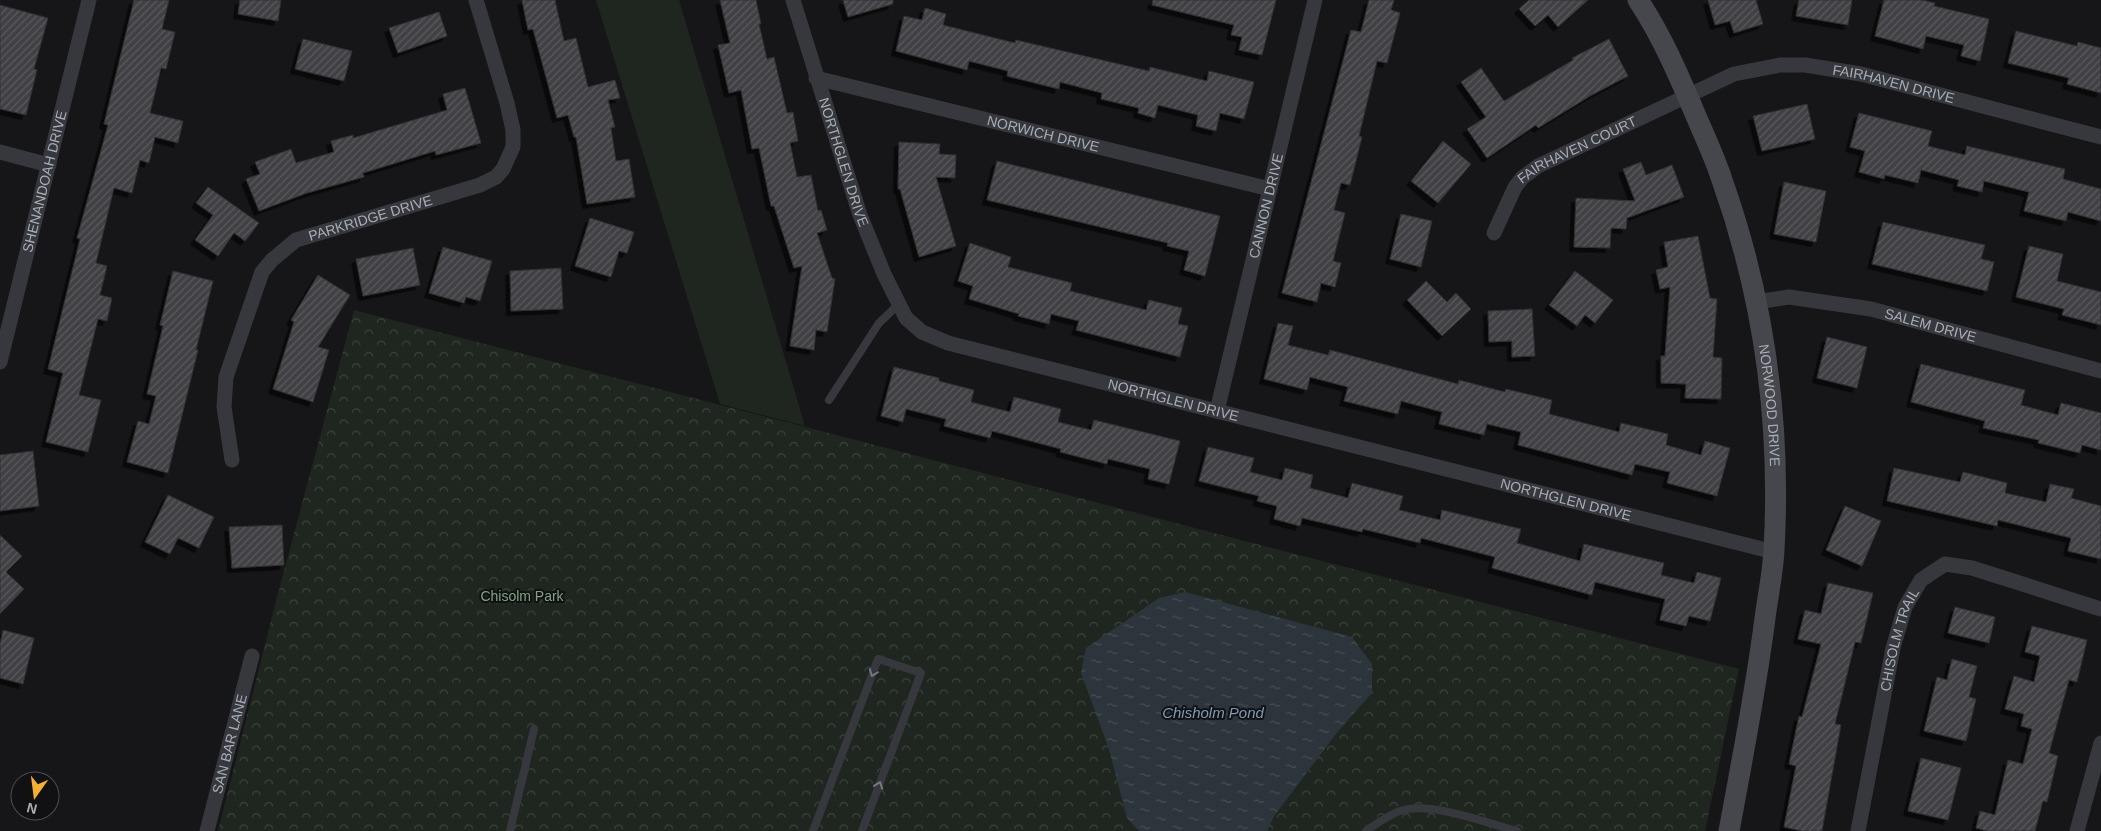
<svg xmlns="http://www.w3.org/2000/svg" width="2101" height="831" viewBox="0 0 2101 831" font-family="Arial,sans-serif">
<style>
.green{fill:#1e261f}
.park{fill:url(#park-crowns)}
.water{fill:url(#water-ripples)}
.building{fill:url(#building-hatch);stroke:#303034;filter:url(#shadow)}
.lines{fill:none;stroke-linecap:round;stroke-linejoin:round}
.service{stroke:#37383d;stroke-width:8}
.minor{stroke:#37383d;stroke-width:15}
.secondary{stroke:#45474d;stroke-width:21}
.oneway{stroke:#757881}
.labels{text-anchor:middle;stroke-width:4;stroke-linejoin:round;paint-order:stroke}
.street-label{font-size:14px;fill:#a8adb8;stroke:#111113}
.park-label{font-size:14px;fill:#7fa381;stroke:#111113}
.water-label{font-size:15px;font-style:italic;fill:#7f9bb3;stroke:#111113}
</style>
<defs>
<pattern id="park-crowns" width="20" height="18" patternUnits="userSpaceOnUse" patternTransform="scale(1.25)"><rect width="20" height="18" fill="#1e261f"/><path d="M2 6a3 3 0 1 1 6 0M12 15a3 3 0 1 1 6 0" fill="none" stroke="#3c433d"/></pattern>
<pattern id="water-ripples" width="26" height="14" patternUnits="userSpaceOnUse" patternTransform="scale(1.25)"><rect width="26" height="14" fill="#2c353c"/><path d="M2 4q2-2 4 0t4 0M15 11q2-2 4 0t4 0" fill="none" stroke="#485056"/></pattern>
<pattern id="building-hatch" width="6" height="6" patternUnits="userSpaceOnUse" patternTransform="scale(1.25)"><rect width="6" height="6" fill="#404145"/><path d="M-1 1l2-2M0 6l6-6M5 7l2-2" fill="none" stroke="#595a5e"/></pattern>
<filter id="shadow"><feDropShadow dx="-4.5" dy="4.5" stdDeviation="0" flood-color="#0009"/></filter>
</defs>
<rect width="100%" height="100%" fill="#161618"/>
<!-- green -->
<path class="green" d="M596 0H679L805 426 720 404Z"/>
<!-- park -->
<path class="park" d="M354 310 1739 669 1705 831H218L277 597Z"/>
<!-- water -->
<path class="water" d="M1185 592 1352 637 1372 664V693L1339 730 1274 816 1267 831H1139L1127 818 1109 749 1081 673 1086 648 1159 598Z"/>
<!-- building -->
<path class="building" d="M134 0H169L162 29 175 32 166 69 161 68 150 113 183 121 178 143 155 137 149 163 140 160 132 193 114 188 96 263 107 266 100 295 112 298 107 321 98 319 79 395 101 400 88 452 46 442 63 373 48 369 80 239 77 238 108 125 104 124Z
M240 0H281L278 21 238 14Z
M522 0H555L564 41 576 38 588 87 615 80 620 98 608 100 615 127 611 128 616 161 629 159 635 197 587 204 576 137H574L568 115 557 118 533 29 528 30Z
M720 0H756L761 24H759L767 59 774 57 787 113 793 112 798 141 790 143 797 177 811 175 818 211 821 210 827 230 817 233 832 278 835 279 827 332 816 330 814 350 790 346 802 266 794 268 774 206H771L759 148 752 149 741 90 729 93 718 45 730 43Z
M843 0H893V4L848 17Z
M1153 0H1276L1262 55 1239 50 1242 37 1231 35 1234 25 1152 5Z
M1369 0H1394L1391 10 1400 13 1387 63 1377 61 1359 136 1362 137 1350 185 1341 183 1334 210 1345 213 1333 261 1341 263 1335 287 1321 283 1317 302 1282 293 1351 30 1361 32Z
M1529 0H1588L1558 27 1548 15 1535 26 1519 9Z
M1708 0H1756L1763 24 1734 33 1730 21 1715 25Z
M1799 0H1852L1848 25 1796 16Z
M1884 0H1922L1935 3 1934 6 1989 19 1980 61 1961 56 1964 45 1926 36 1923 49 1875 36Z
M0 5 48 18 34 69 37 70 26 115 0 109Z
M925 8 946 14 943 25 1015 43 1016 40 1149 71 1150 67 1207 81 1209 71 1254 82 1244 119 1220 113 1216 131 1196 126 1198 115 1158 105 1155 118 1138 113 1139 108 1101 99 1102 93 1060 82 1059 89 1007 76 1008 71 969 61 967 70 896 51 904 16 922 20Z
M439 12 447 36 398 53 389 28Z
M2016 31 2077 46 2078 42 2101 48V93L2067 84 2069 78 2008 63Z
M303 39 352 51 344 81 295 69Z
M1609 39 1628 76 1590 96 1538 128 1536 125 1487 158 1467 129 1486 117 1461 82 1481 68 1504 101 1573 60 1572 58Z
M465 88 481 143 436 155 435 151 363 173 364 177 307 193 259 211 246 179 260 174 255 162 291 149 296 163 334 152 331 141 353 135V138L447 110 443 94Z
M1807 104 1815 139 1762 151 1753 116Z
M1859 113 1932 131 1928 146 1965 155 1967 146 2065 169 2063 179 2101 189V221L2068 212 2066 221 2024 211 2029 192 1984 181 1982 192 1957 186 1959 180 1921 170 1918 183 1885 175 1884 179 1859 172 1865 151 1850 147Z
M1443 141 1471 164 1438 203 1411 181Z
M899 142 940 144 939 154 956 155 955 178 936 177 956 246 919 257 900 189H898Z
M997 161 1220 216 1205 276 1184 270 1189 251 1167 246 1168 243 987 200Z
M1641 162 1646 175 1672 165 1684 197 1627 218 1626 229 1611 228 1610 248 1574 247 1576 198 1635 201 1623 169Z
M1784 182 1826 191 1816 242 1774 234Z
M208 187 259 223 245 241 234 233 218 256 195 240 213 215 196 203Z
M1401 214 1432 221 1421 267 1390 259Z
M590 218 634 232 627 253 619 251 611 277 575 266Z
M1883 222 1985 245 1981 259 1994 262 1987 291 1872 264Z
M1698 236 1710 298 1717 299 1713 357 1722 358 1721 399 1685 398 1686 384 1661 383V356H1665L1670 287 1660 289 1656 270 1668 267 1664 242Z
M970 243 1011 257 1008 267 1072 283 1070 291 1146 310 1149 300 1182 308 1178 324 1188 326 1180 357 1076 330 1079 321 1051 314 1049 324 1018 316 1019 314 969 299 973 286 958 281Z
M2029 246 2063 254 2057 281 2101 292V325L2062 315 2064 309 2016 297Z
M443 247 492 261 480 301 466 297 464 303 429 293Z
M413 248 420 285 363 296 356 259Z
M561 268 563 309 511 311 510 271Z
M173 271 213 281 196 350H198L168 473 127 462 138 421 149 424 156 396 147 394 163 326 160 325Z
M1575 271 1613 300 1595 323 1585 315 1577 326 1549 305Z
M318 275 350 295 318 347 329 350 313 402 273 389 294 322 291 320Z
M1426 281 1447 302 1456 293 1471 309 1442 336 1407 300Z
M1532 309 1535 356 1512 357V341L1489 342 1488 311Z
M1278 323 1293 326 1288 345 1328 355 1330 350 1458 384 1459 380 1505 392 1506 389 1552 400 1549 414 1619 432 1621 423 1668 434 1666 445 1701 455 1705 441 1730 448 1717 496 1667 483 1670 472 1635 464 1632 475 1518 445 1521 432 1487 424 1484 435 1439 424 1442 412 1401 401 1398 414 1344 401 1348 387 1310 377 1307 390 1264 379Z
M1827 337 1867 347 1857 388 1817 378Z
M1921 364 2025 390 2021 405 2058 415 2061 403 2101 413V450L2082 445 2080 453 2038 443 2039 440 1983 428 1985 421 1911 402Z
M894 367 939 378V381L974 390 971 402 1010 412 1014 397 1061 409 1058 422 1091 430 1094 420 1180 441 1169 484 1148 479 1150 469 1108 459 1107 464 1060 452 1061 449 992 431 990 438 944 426 946 419 906 409 903 422 881 416Z
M1208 447 1254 458 1250 472 1282 480 1285 468 1313 475 1310 488 1348 498 1352 483 1403 496 1399 510 1440 520 1442 510 1521 529 1517 543 1580 561 1584 544 1664 563 1661 575 1694 583 1697 572 1721 578 1710 621 1689 616 1686 626 1660 620 1665 599 1595 582 1592 595 1492 568 1495 557 1421 538 1420 543 1363 529 1362 532 1302 518 1300 526 1274 519 1277 506 1257 501 1259 496 1199 481Z
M33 451 39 506 0 511V455Z
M1894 468 1960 482 1963 472 2007 483 2005 493 2046 502 2050 484 2074 489 2071 498 2101 506V559L2068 551 2071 538 1998 520 1997 526 1887 501Z
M168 495 214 517 199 548 178 538 170 554 145 542Z
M1845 506 1881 521 1862 566 1826 550Z
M282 525 284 565 232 568 229 527Z
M0 535 22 556 6 572 24 589 0 614Z
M1828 583 1873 593 1861 643 1855 642 1835 724 1841 725 1822 831H1802L1784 827 1796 766 1789 764 1799 716 1802 717 1821 644 1798 639 1805 610 1821 614Z
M1955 607 1995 617 1989 643 1948 633Z
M2032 626 2087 640 2077 682 2069 680 2049 753 2058 756 2047 802 2043 801 2035 831H1987L1976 828 1980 811 1995 815 2008 760 2023 764 2032 729 2021 726 2024 714 2005 709 2014 676 2034 682 2040 656 2025 652Z
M3 630 34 638 23 684 0 678V644Z
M1952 659 1977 666 1969 697 1976 699 1966 741 1924 731 1937 677 1947 680Z
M1921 758 1961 768 1948 820 1908 811Z"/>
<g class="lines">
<!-- service -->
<path class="service" d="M829 400 879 323 899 304
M510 831 534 729
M813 831 878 659 921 673 862 831
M1366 831C1378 823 1389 814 1403 810 1433 802 1486 823 1517 831"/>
<!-- minor -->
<g class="minor">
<path id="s1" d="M793 0 860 215 884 274 906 318 922 332 948 343 1774 552"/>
<path id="s2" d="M816 78 1270 189"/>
<path d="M0 152 49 165"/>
<path id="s3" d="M1494 233 1515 187 1522 178 1538 166 1734 74 1780 65H1805L1861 74 2101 137"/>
<path id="s4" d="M1756 302 1789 297 1871 309 2101 371"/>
<path id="s5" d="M0 362 89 0"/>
<path id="s6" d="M1217 411 1315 0"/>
<path id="s7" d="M232 460 224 407 226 377 262 272 272 260 296 240 480 185 496 177 503 169 513 147V130L507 103 476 0"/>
<path id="s8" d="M207 831 252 656"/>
<path id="s9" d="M1858 831 1893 648 1905 607 1921 580 1945 564 1972 568 2101 609"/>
<path d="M2077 831 2101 743"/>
</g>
<!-- secondary -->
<path class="secondary" id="s10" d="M1638 0C1662 36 1679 76 1696 116 1705 137 1715 158 1722 180 1764 298 1781 424 1774 550 1773 572 1768 595 1765 618 1756 690 1742 760 1729 831"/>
</g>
<!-- one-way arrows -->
<defs><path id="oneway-chevron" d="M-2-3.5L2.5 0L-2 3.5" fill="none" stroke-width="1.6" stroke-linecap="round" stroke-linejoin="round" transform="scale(1.25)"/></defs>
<g class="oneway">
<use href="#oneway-chevron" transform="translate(873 673) rotate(111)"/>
<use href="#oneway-chevron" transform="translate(879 785) rotate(-70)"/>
</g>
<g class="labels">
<!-- street labels -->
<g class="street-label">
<text dy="5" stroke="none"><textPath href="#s3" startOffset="461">FAIRHAVEN DRIVE</textPath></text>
<text dy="5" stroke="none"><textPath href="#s2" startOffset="234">NORWICH DRIVE</textPath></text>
<text dy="5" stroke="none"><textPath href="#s3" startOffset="124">FAIRHAVEN COURT</textPath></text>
<text dy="5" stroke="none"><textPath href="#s1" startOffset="170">NORTHGLEN DRIVE</textPath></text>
<text dy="5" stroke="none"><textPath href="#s5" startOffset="186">SHENANDOAH DRIVE</textPath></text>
<text dy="5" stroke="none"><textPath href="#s6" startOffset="211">CANNON DRIVE</textPath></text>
<text dy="5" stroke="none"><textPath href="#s7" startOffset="319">PARKRIDGE DRIVE</textPath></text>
<text dy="5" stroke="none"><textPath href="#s4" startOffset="178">SALEM DRIVE</textPath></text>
<text dy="5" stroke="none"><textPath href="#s1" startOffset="620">NORTHGLEN DRIVE</textPath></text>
<text dy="5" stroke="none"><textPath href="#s10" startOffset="430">NORWOOD DRIVE</textPath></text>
<text dy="5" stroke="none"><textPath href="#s1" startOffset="1025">NORTHGLEN DRIVE</textPath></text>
<text dy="5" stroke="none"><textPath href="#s9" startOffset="196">CHISOLM TRAIL</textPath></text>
<text dy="5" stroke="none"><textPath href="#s8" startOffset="90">SAN BAR LANE</textPath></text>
</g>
<!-- park labels -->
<g class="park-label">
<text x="522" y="601">Chisolm Park</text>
</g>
<!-- water labels -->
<g class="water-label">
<text x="1213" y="718">Chisholm Pond</text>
</g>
</g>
<!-- north arrow -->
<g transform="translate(35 796) rotate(194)"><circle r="24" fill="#111113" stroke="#4d4f55"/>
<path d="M0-4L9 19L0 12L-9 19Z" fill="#f2b134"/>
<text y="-8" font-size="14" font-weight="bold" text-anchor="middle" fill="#a8adb8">N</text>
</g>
</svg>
